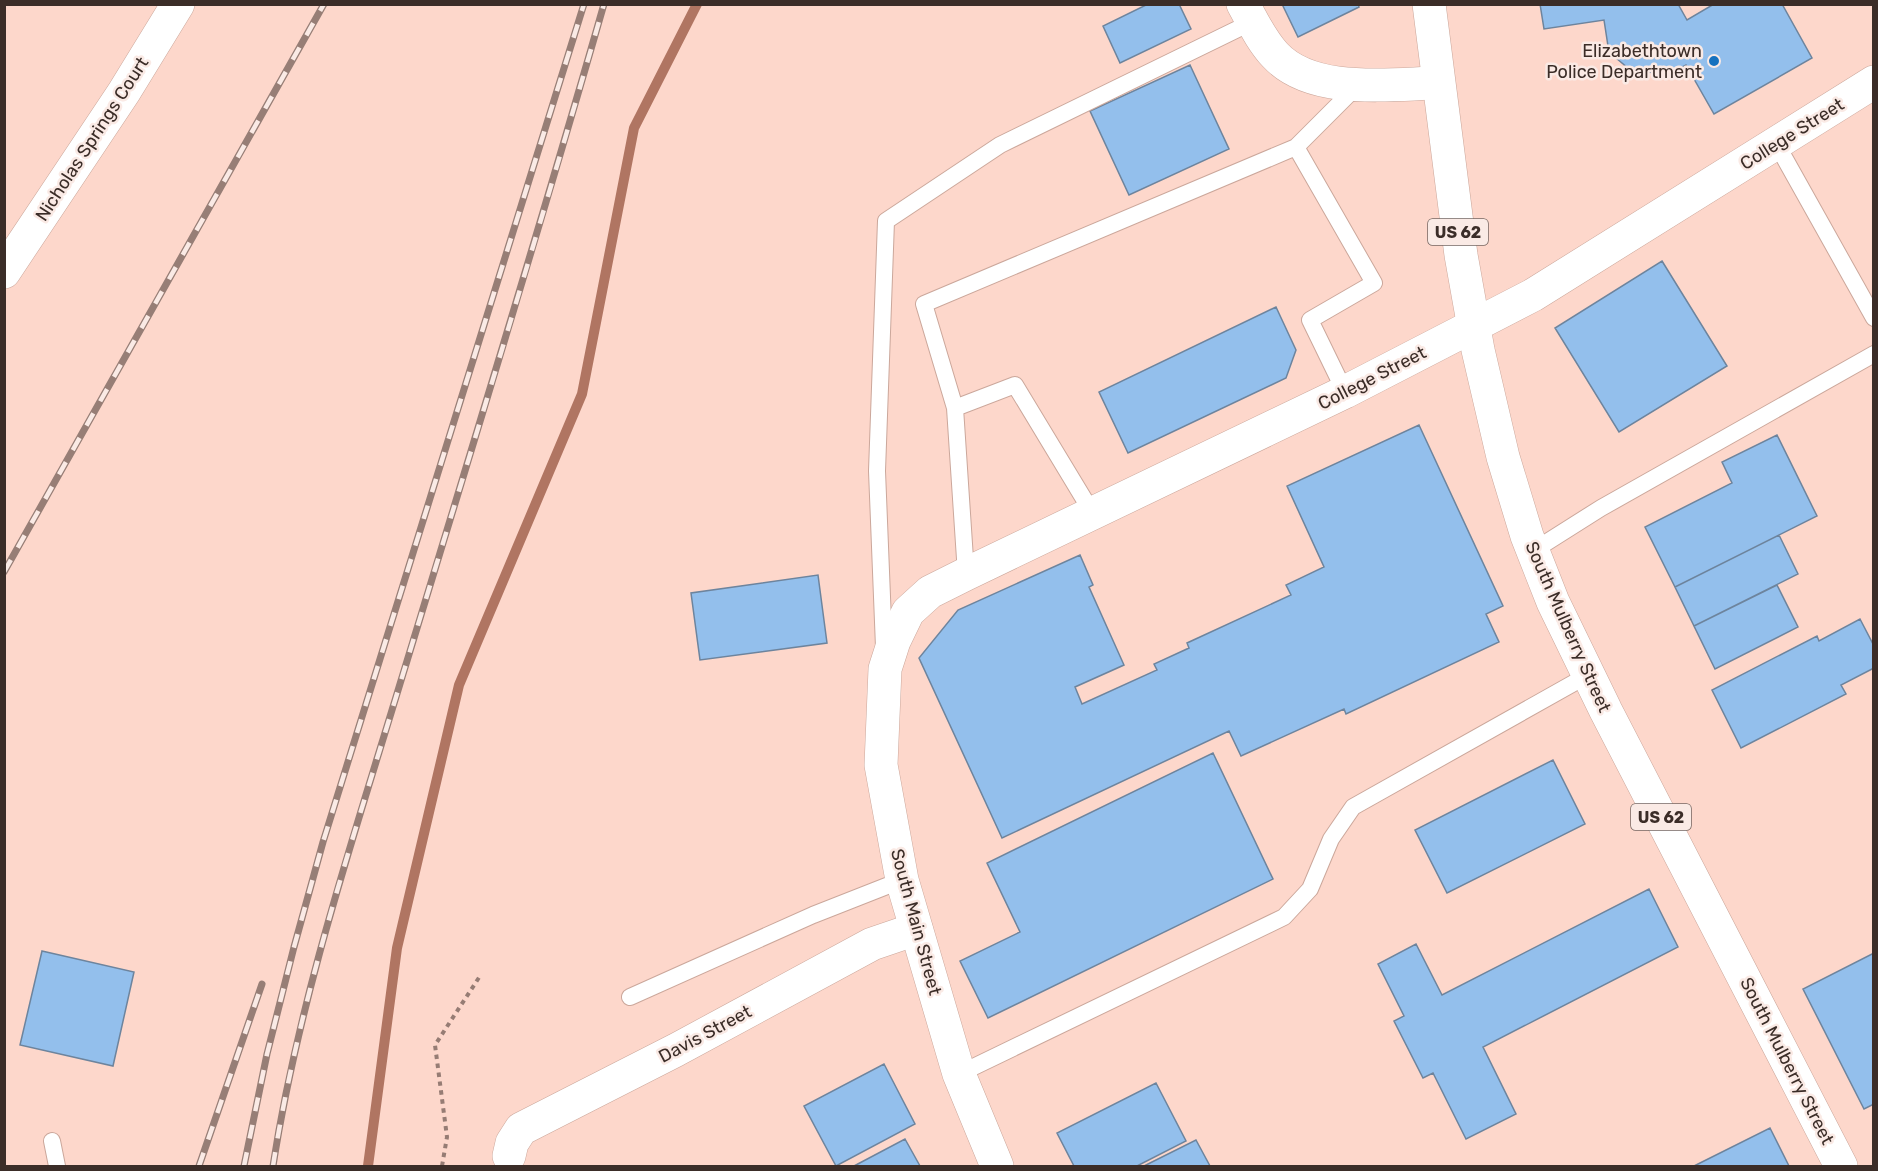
<svg xmlns="http://www.w3.org/2000/svg" width="1878" height="1171" viewBox="0 0 1878 1171" font-family="Rubik,sans-serif">
<style>
.lines{fill:none;stroke-linecap:round;stroke-linejoin:round}
.stream{stroke:#b07562;stroke-width:10}
.building{fill:#93bfec;stroke:#6d849d;stroke-width:1.5}
.lane-casing{stroke:#cba79b;stroke-width:18}
.street-casing{stroke:#cba79b;stroke-width:34}
.secondary-casing{stroke:#cba79b;stroke-width:34}
.primary-casing{stroke:#cba79b;stroke-width:34}
.path{stroke:#967c74;stroke-width:4;stroke-dasharray:4.5 4.5;stroke-linecap:butt}
.lane{stroke:#fff;stroke-width:16}
.street{stroke:#fff;stroke-width:33}
.secondary{stroke:#fff;stroke-width:33}
.primary{stroke:#fff;stroke-width:33}
.rail-casing{stroke:#977e76;stroke-width:7}
.rail{stroke:#faeae5;stroke-width:4.5;stroke-dasharray:14;stroke-linecap:butt}
.poi-dot{fill:#1671be;stroke:#faeae5;stroke-width:2}
.labels{text-anchor:middle;stroke-width:5;stroke-linejoin:round;paint-order:stroke}
.shield{fill:#faeae5;stroke:#746661;stroke-width:1.5}
.shield-label{font-size:16px;font-weight:bold;fill:#3b2d28}
.poi-label{font-size:18px;fill:#3b2d28;stroke:#faeae5;text-anchor:end}
.street-label{font-size:18px;fill:#3b2d28;stroke:#faeae5}
</style>
<rect width="100%" height="100%" fill="#fdd7cb"/>
<g class="lines">
<!-- stream -->
<path class="stream" d="M368 1166 397 948 459 685 582 394 634 128 697 4"/>
</g>
<!-- building -->
<path class="building" d="M1148 4H1179L1191 29 1120 63 1103 26Z
M1282 4H1358L1359 7 1298 37Z
M1540 4H1678L1687 20 1714 4H1782L1812 58 1714 114 1686 65 1675 71 1659 74 1628 68 1616 58 1608 46 1604 20 1544 29Z
M1190 65 1229 149 1129 195 1090 111Z
M1662 261 1727 366 1619 432 1555 328Z
M1276 307 1296 350 1286 378 1128 453 1099 392Z
M1419 425 1503 606 1486 614 1499 642 1346 714 1344 709 1241 756 1229 731 1002 838 919 658 958 610 1080 555 1093 585 1089 587 1124 665 1075 687 1082 704 1157 670 1154 664 1189 648 1187 643 1291 595 1286 585 1324 567 1287 486Z
M1777 435 1817 516 1675 587 1645 527 1732 483 1722 462Z
M1779 535 1798 574 1694 626 1675 587Z
M818 575 827 643 700 660 691 593Z
M1777 585 1798 627 1715 669 1694 626Z
M1860 619 1874 646V668L1841 685 1846 694 1741 748 1712 690 1817 636 1819 641Z
M1213 753 1273 879 988 1018 960 961 1020 932 987 863Z
M1553 760 1585 824 1447 893 1415 830Z
M1649 889 1678 947 1483 1047 1516 1114 1466 1139 1433 1073 1423 1078 1394 1021 1404 1016 1378 964 1416 944 1442 995Z
M42 951 134 972 113 1066 20 1045Z
M1874 953V1104L1864 1109 1803 989Z
M884 1064 915 1124 836 1166 804 1106Z
M1156 1083 1186 1141 1137 1166H1074L1057 1133Z
M1770 1128 1789 1166H1694Z
M905 1139 920 1166H854Z
M1196 1140 1210 1166H1144Z"/>
<g class="lines">
<!-- lane casing -->
<g class="lane-casing">
<path id="lane" d="M1776 143 1874 318
M1296 147 1374 283 1310 320 1345 392
M955 408 924 304 1296 147 1358 85
M1533 551 1601 508 1874 354
M966 574 955 408 1015 385 1093 514
M884 647 877 471 886 221 1000 145 1252 22
M630 997 813 915 902 880
M959 1074 1284 917 1310 889 1331 839 1353 807 1588 675
M52 1141 57 1166"/>
</g>
<!-- street casing -->
<g class="street-casing">
<path id="street" d="M1243 4C1253 22 1261 40 1275 55 1312 95 1389 84 1438 83
M4 272 124 92 178 4
M509 1156 512 1143 521 1129 676 1050 872 944 916 929"/>
</g>
<!-- secondary casing -->
<g class="secondary-casing">
<path id="secondary" d="M997 1166 959 1074 902 880 881 765 885 669 894 641 908 612 930 592 966 574 1345 392 1533 295 1874 82"/>
</g>
<!-- primary casing -->
<g class="primary-casing">
<path id="primary" d="M1429 4 1461 255 1478 350 1503 457 1527 536 1553 602 1606 711 1841 1166"/>
</g>
<!-- path -->
<path class="path" d="M442 1166 447 1137 435 1045 480 976"/>
<!-- lane -->
<use href="#lane" class="lane"/>
<!-- street -->
<use href="#street" class="street"/>
<!-- secondary -->
<use href="#secondary" class="secondary"/>
<!-- primary -->
<use href="#primary" class="primary"/>
<!-- rail casing -->
<g class="rail-casing">
<path id="rail" d="M4 572 324 4
M199 1166 262 984
M244 1166 267 1054 294 947 323 842 584 4
M273 1166C299 998 354 836 403 674 471 451 540 228 604 4"/>
</g>
<!-- rail -->
<use href="#rail" class="rail"/>
</g>
<!-- markers -->
<circle class="poi-dot" cx="1714" cy="61" r="6"/>
<g class="labels">
<!-- shield labels -->
<g class="shield">
<rect x="1428" y="219" width="60" height="26" rx="4.5"/>
<rect x="1631" y="804" width="60" height="26" rx="4.5"/>
</g>
<g class="shield-label">
<text x="1458" y="238">US 62</text>
<text x="1661" y="823">US 62</text>
</g>
<!-- poi labels -->
<g class="poi-label">
<text x="1702" y="57">Elizabethtown<tspan x="1702" dy="21">Police Department</tspan></text>
</g>
<!-- street labels -->
<g class="street-label">
<text transform="translate(1792 134) rotate(-32)" y="6">College Street</text>
<text transform="translate(92 139) rotate(-57)" y="6">Nicholas Springs Court</text>
<text transform="translate(1372 378) rotate(-27)" y="6">College Street</text>
<text transform="translate(1568 627) rotate(66)" y="6">South Mulberry Street</text>
<text transform="translate(916 922) rotate(75)" y="6">South Main Street</text>
<text transform="translate(705 1034) rotate(-28)" y="6">Davis Street</text>
<text transform="translate(1787 1061) rotate(63)" y="6">South Mulberry Street</text>
</g>
</g>
<!-- border -->
<rect width="1878" height="1171" fill="none" stroke="#3b2d28" stroke-width="12"/>
</svg>
